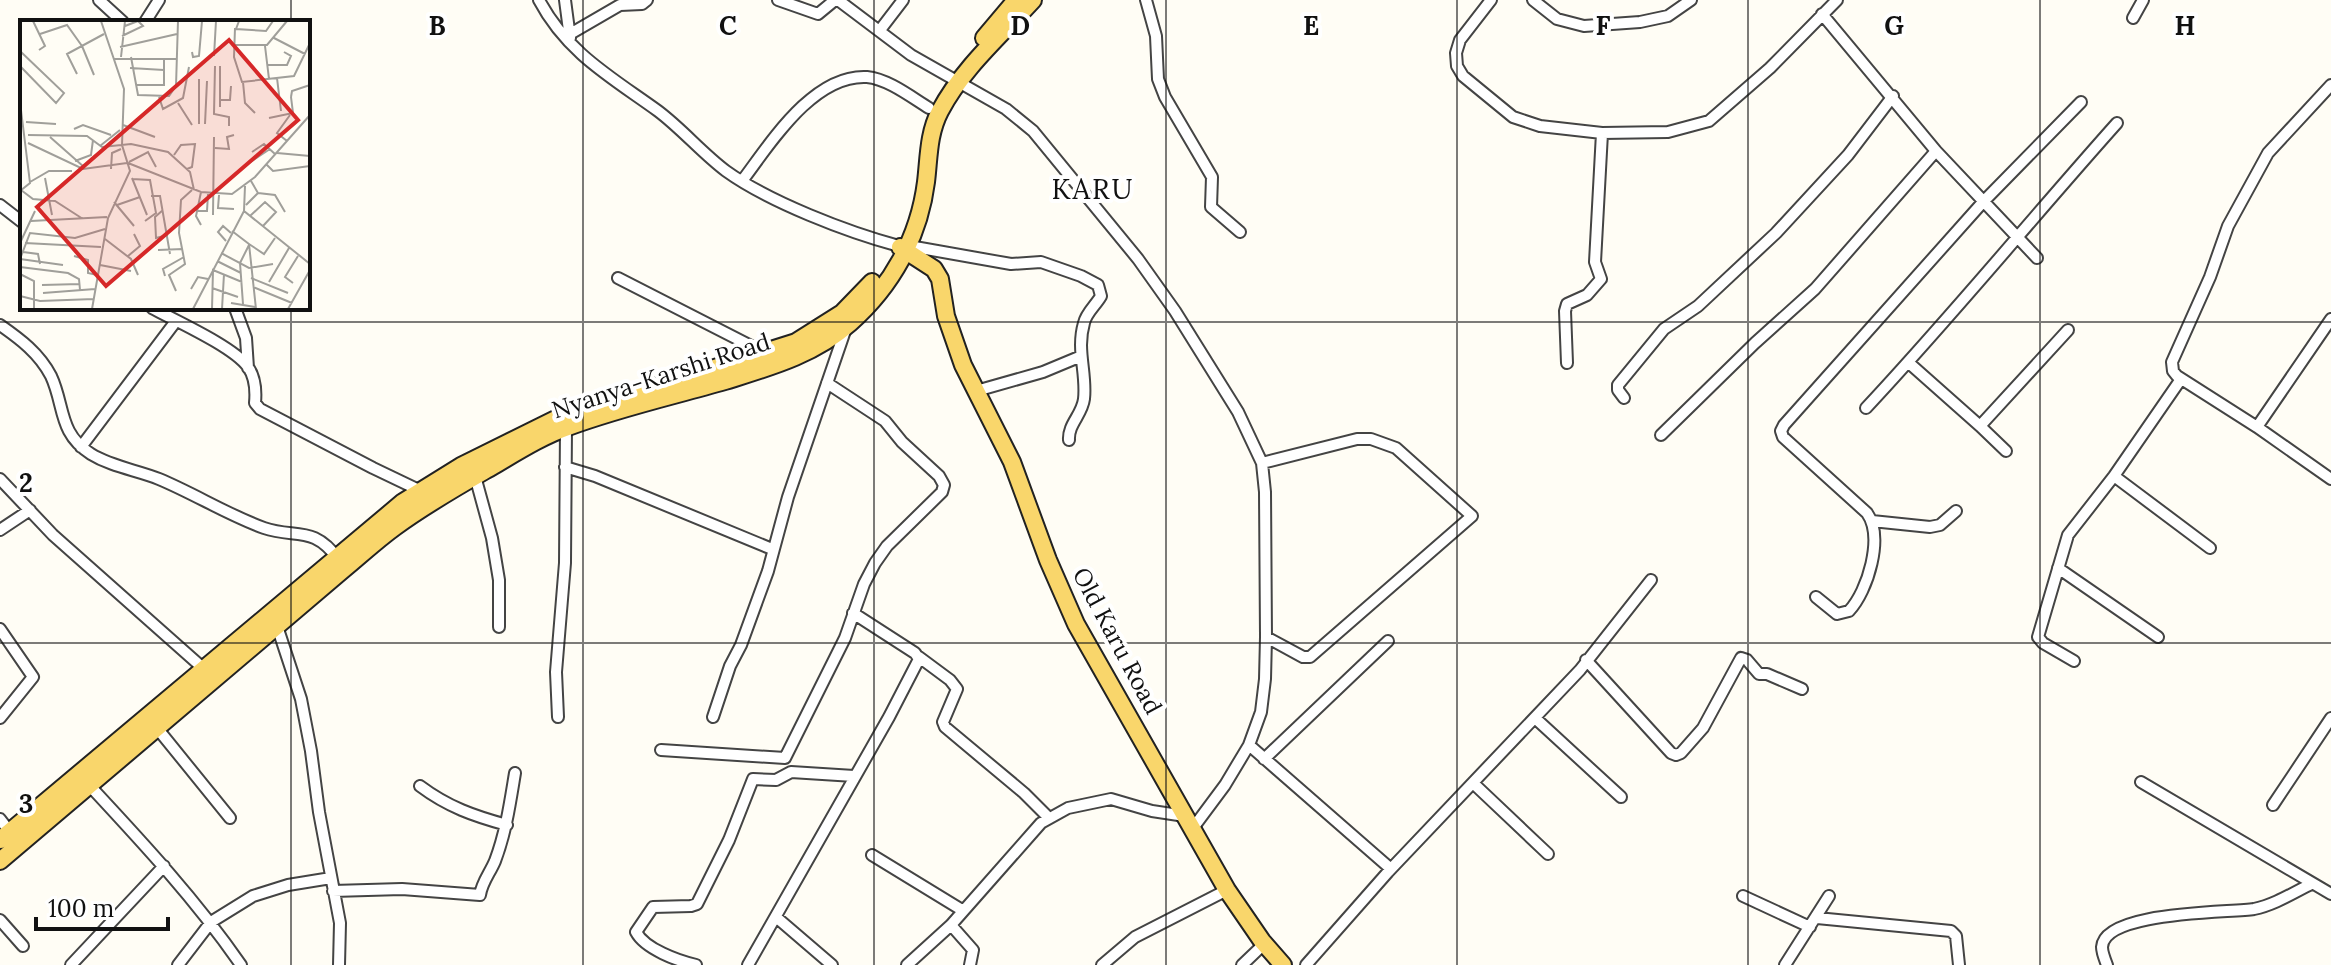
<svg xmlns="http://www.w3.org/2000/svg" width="2331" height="965" viewBox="0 0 2331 965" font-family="Lora,serif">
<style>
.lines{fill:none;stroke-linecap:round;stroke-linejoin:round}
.street-casing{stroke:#444;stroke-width:14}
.primary-casing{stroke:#222;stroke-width:20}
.street{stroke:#fff;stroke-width:10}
.primary{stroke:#f9d66b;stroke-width:16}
.grid{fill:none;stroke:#111;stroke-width:2;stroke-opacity:0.55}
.labels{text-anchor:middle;stroke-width:8;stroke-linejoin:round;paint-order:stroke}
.street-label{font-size:24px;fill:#111;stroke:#fff}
.quarter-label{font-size:28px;letter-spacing:2px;fill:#111;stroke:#fff}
.inset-road{fill:none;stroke:#a09f9a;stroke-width:2}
.view{fill:#d62828;fill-opacity:0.15;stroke:#d62828;stroke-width:4}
.inset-edge{fill:none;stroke:#111;stroke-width:4}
.grid-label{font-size:26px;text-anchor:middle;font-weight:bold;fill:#111;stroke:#fff;stroke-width:8;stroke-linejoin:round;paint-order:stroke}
</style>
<rect width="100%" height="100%" fill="#fffdf5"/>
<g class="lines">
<!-- street casing -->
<g class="street-casing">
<path id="street" d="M99 0 123 22
M539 0C567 53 611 77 658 111 682 129 702 153 726 171 769 202 847 232 899 246
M565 0 570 38
M778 0 818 14 835 0
M838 0 911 55 1006 109 1033 131 1138 259 1175 311 1238 412 1262 463 1265 492 1266 637 1265 679 1261 712 1249 745 1225 785 1193 828
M1146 0 1156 36 1158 79 1165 97 1212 177 1211 207 1240 232
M1491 0 1460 40 1456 53 1457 66 1463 76 1513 117 1540 126 1602 133 1668 132 1709 121 1770 68 1837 0
M1533 0 1557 19 1584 26 1640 22 1668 16 1691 0
M1822 14 1936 151 2037 258
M2133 18 2143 0
M145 22 159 0
M880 30 903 0
M570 34 620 5 642 4 647 0
M2331 85 2268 153 2228 226 2210 277 2172 362 2173 371 2177 376 2257 427 2331 479
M742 181C770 144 813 74 867 77 888 79 911 97 929 108
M0 205 22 222
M909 246 1011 264 1041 262 1081 276 1098 285 1101 296C1096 305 1086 313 1084 323 1076 350 1087 373 1084 399 1082 415 1068 424 1069 440
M618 278 765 353
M152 308C176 321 234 347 248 367 255 377 256 392 255 403L260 409 373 468 421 491
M235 308 246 338 248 368
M0 325C20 339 39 353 51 376 65 406 58 433 91 454 112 467 137 470 159 479 195 494 228 515 264 528 295 539 313 524 339 560
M1567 363 1565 311 1567 304 1587 295 1601 279 1595 262 1602 133
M1909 363 1980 426 2068 330
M976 391 1043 372 1079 357
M1624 398 1618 390V385L1664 329 1698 306 1776 233 1848 155 1893 96
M1866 408C1953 315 2033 217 2117 123
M1980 426 2006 451
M2257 427 2331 319
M1661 435 1755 343 1815 289 1936 151
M81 447 176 321
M1262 463 1357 439H1371L1396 448 1472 516 1310 657H1303L1266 637
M565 467 595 476 772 549
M475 476 492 538 499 580V627
M2114 476 2210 548
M0 479 53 535 204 669
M1872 521 1930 527 1940 525 1956 511
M0 530 30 510
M2058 568 2158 637
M1816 597 1837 614 1849 611C1868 591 1884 537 1867 513L1783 437 1781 431 1784 425 1983 202 2081 102
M277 626 301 699 311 751 319 812 340 923 339 965
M0 629 33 677 0 718
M919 657 950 680 957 689 943 722 945 727 1024 793 1048 817
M1586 660 1671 753 1676 755 1681 753 1703 728 1741 658 1747 660 1759 674H1767L1802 689
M2074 661 2043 643 2038 637 2068 535 2114 476 2181 379
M558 717 556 672 565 563 566 428
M713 717 730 666 741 645 768 571 788 497 846 328
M1535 718 1621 797
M157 728 230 818
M1249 745 1391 869
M661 750 785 758 845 638 864 584 875 563 887 546 942 492 944 485 939 476 902 442 885 421 827 383
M1264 759 1388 641
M2141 782 2331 894
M1473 783 1548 854
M90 786C143 843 196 900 241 965
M420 786C448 807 474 816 507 825
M2273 805 2331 718
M0 819 10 832
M872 855 962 910
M333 891 402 889 480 895C482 882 490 873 495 861 506 832 510 803 515 773
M1743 896 1810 927
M776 917 832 965
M1817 918 1951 931 1956 936 1959 965
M0 920 23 946
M951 925 973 950 970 965
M71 965 164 866
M178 965 211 922 253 896 288 885 331 878
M696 965C678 961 645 949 636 932L653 907 691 906 697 904 729 840 753 779 776 780 791 772 854 776
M748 965 889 717 919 659 915 653 853 613
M907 965 951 925 1041 823 1068 808 1111 799 1152 811 1185 816
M1102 965 1135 937 1227 890
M1242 965 1264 944
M1306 965 1388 872 1580 670 1651 580
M1785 965 1829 896
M2107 965C2105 960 2102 952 2102 947 2104 911 2227 913 2254 909 2274 905 2293 893 2311 884"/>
</g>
<!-- primary casing -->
<g class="primary-casing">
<path id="primary" d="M984 38 1016 0
M900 247 934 269 940 279 946 316 963 365 1012 462 1048 560 1076 624 1227 890 1262 941 1283 965
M0 840 403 502 461 466 558 418 796 342 842 313 872 282
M0 861 344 569C361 555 377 540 395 527 426 504 460 485 493 466 517 452 542 436 568 427 619 408 673 396 725 381 770 367 814 355 850 323 892 286 919 237 926 182 929 158 928 134 940 111 962 69 1001 35 1033 0"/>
</g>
<!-- street -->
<use href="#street" class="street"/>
<!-- primary -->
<use href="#primary" class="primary"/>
</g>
<!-- grid -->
<path class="grid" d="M291 0V22M583 0V965M874 0V965M1166 0V965M1457 0V965M1748 0V965M2040 0V965M291 308V965M0 322H2331M0 643H2331"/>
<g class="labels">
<!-- street labels -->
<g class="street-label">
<text transform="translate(661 376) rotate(-18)" y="8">Nyanya-Karshi Road</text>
<text transform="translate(1117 641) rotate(62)" y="8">Old Karu Road</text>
</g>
<!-- quarter labels -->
<g class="quarter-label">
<text x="1093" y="199">KARU</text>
</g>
</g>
<!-- overview -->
<g transform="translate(20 20)">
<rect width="290" height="290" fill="#fffdf5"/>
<path class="inset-road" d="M13 1 25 26 19 30M219 1 216 9 246 11 253 1M215 8 214 37 222 62 274 56 290 23M20 14 47 5 62 26M102 16 123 6 118 1 105 6M254 18 285 34M215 25H247L267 1M62 26 74 55M245 26 249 59M100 27 157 14M0 31 44 73 36 83 0 46M172 32 173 37 179 36 182 1M194 36 196 1M101 37 105 1M111 37 118 75 149 76 156 66 158 1M94 39H157M247 45H267L271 36 264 32M195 46 194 94 209 97V106M110 48 144 50M57 54 47 34 84 14M257 58 261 91M223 62 225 83 235 93M117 65H144V39M139 77 143 89 163 78 169 47M271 77 272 71 290 65M200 80H210L211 66M0 82 10 163 0 171M158 83 172 105M200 87V46M249 98 273 93 271 77M6 102 36 104M179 104V59M185 104 187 61M103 105 135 117M54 109 63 105 91 115M8 115 67 116 82 127 111 124 148 132 170 152 174 170M30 117 64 147M267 121 257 113 270 95M8 123 63 149 107 143M80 126 100 110M195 128 209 129 207 117 214 115M232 132 244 124 255 134M257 133 290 136M154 135 161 125 175 124 172 147 167 149M55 141 71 135 73 120M109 142 128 132 136 147M108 143 181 172 212 174 235 157 290 95M226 145 250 129M247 145 253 151 290 146M91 149 92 133 101 129M25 158 32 195M112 158 127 195M112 159 130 160 136 193 125 201M10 162 29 151H52M225 166 224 191 290 244M1 170 13 179 35 181 63 199M238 173 255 175 265 192M199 175 198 188 214 189M131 176H140L150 234M94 182 114 206M97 185 120 177M226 185 238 173 231 161M143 190 135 197 136 218 148 215M176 191H187L188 174M193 195 194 117M230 196 245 182 256 192 243 206M11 201 87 197M181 205 176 196 181 172M212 211 229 224 236 289M85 219 111 239 118 255M206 221 198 212 203 206 211 213M0 223 15 191M5 223 81 227M229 224 244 234 255 218M138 230 163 229M3 232 18 234 20 244M201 233 229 248 253 244M54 236 68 240V253L77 255M108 236 120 226 114 214M0 239 10 213 55 218 85 209M0 239 43 245M197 241 221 253M80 245 111 251M0 247 48 253 59 259 60 270M0 254 14 261V289M145 256 143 249 164 237M231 258 268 273M249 262 269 228M273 263 265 257 278 236M22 265 60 264M233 267 272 283M192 268 218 277M171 269 178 257 188 259M156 271 149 255 165 244 159 213 161 180 172 170M23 273 75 269M0 276 20 281 74 279M211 283 235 287M223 284 220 243 229 225M72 289 88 198 110 151 102 125 104 69 81 1M173 289 224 191M192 289 193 250 222 262M202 289 204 254M268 289 290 250"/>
<path class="view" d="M209 20 278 100 86 266 17 187Z"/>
<rect width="290" height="290" class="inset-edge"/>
</g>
<g class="grid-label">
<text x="437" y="35">B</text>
<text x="728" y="35">C</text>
<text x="1020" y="35">D</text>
<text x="1311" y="35">E</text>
<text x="1603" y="35">F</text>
<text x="1894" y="35">G</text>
<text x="2185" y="35">H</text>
<text x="26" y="492">2</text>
<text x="26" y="813">3</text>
</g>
<!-- scale -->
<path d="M36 917v12h132v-12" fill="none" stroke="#111111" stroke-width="4"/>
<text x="48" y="917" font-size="24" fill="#111111" stroke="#ffffff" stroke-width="6" paint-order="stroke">100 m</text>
</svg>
